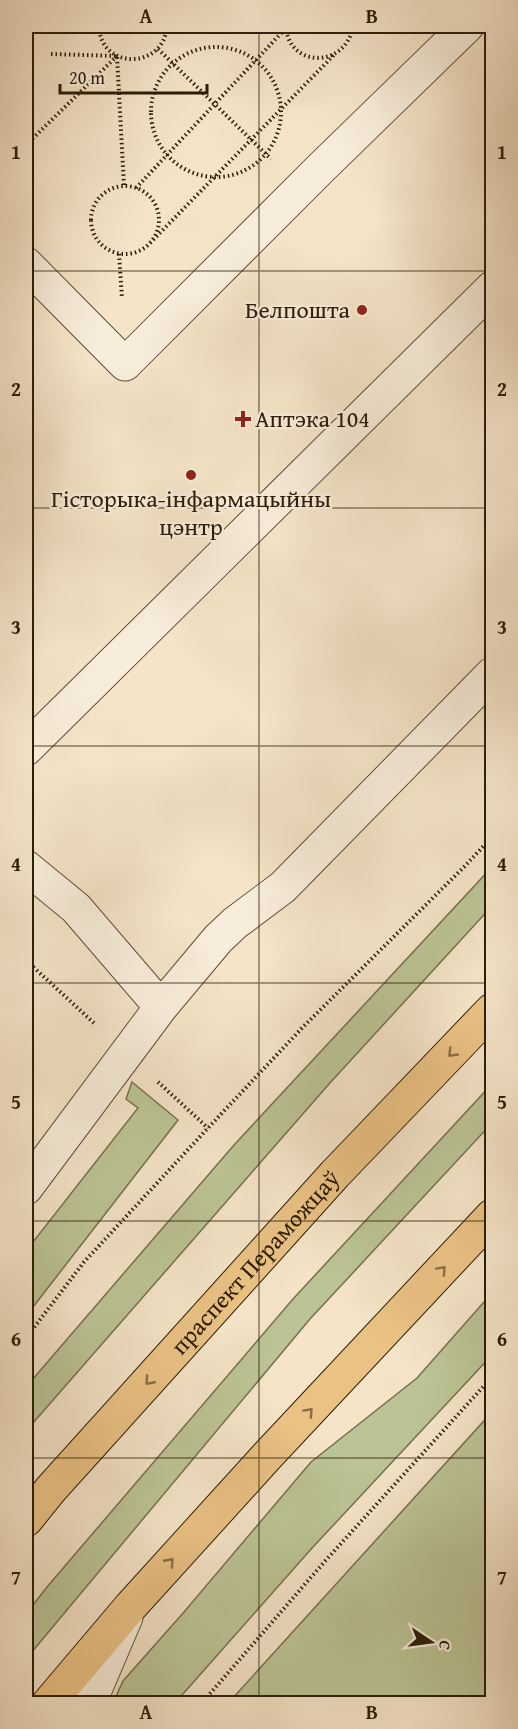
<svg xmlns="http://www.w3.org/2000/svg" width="518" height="1729" viewBox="0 0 518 1729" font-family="'Gentium Book Plus',serif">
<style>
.green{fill:#bcc495;stroke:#74704e;stroke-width:1.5}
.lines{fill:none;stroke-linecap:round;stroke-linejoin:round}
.minor-casing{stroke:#5e4f38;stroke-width:35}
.major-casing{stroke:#2b1d08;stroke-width:35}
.path{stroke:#2b1d08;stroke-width:4;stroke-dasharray:1.5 3;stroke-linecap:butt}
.minor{stroke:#f8eddb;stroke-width:33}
.major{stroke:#eac284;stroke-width:33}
.oneway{stroke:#8a7046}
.grid{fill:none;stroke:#2b1d08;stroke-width:1.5;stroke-opacity:0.55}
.poi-dot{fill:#8f2418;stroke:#f8eddb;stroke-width:2}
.labels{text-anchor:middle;stroke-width:4.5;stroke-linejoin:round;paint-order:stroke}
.poi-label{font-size:24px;fill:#2b1d08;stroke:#f8eddb;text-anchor:end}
.street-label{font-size:24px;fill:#2b1d08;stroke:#f8eddb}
.neatline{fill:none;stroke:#2b1d08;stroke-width:2}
.grid-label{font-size:20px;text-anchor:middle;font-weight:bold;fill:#2b1d08}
</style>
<rect width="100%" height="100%" fill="#f5e4c8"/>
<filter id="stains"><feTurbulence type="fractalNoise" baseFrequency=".00333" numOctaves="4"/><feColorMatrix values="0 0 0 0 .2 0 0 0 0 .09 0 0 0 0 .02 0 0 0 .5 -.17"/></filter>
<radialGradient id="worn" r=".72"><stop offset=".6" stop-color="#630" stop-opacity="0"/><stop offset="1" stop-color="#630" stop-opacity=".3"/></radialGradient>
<!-- green -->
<path class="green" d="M492 867V906L329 1084 26 1431V1387L234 1145Z
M132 1082 178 1120 26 1316V1251L138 1108 126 1099Z
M492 1084V1123L310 1319 26 1659V1614L47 1587 293 1299Z
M492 1293V1355L313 1547 175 1703H113L123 1681 184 1612 311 1462 417 1378Z
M492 1412V1703H228L232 1699Z"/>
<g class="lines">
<!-- minor casing -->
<g class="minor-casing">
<path id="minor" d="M26 264 125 364 321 168 467 26
M26 749 492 288
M26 867 76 908 161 1007
M26 1188 161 1007 218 939 235 923 283 887 492 674
M89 1704 126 1617"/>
</g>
<!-- major casing -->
<g class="major-casing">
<g id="major">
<path id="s1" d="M26 1520 51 1489 335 1174 492 1010"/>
<path d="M48 1704 131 1606 268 1455 492 1216"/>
</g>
</g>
<!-- path -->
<path class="path" d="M99 26C100 70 164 70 167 26
M286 26C288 68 346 69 353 26
M353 28 402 30
M151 112a65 65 0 1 1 130 0a65 65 0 1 1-130 0Z
M158 49 271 159
M51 54 117 56 124 186
M26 145 117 56
M91 220a34 34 0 1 1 68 0a34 34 0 1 1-68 0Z
M136 188 285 29
M150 243 334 55
M119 254 122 298
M30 964 95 1024
M158 1082 208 1128
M26 1338 84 1262 208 1128 302 1028 464 867 492 837
M201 1704 326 1560 492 1377"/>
<!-- minor -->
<use href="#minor" class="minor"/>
<!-- major -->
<use href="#major" class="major"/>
</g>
<!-- one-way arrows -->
<defs><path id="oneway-chevron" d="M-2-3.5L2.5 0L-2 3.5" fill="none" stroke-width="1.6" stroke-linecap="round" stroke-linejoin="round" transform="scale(1.5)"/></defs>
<g class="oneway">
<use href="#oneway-chevron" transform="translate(452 1053) rotate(134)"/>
<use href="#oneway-chevron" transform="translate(442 1270) rotate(-47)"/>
<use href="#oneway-chevron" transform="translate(149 1381) rotate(132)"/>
<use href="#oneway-chevron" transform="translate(309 1412) rotate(-47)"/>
<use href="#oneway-chevron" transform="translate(170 1562) rotate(-48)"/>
</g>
<!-- grid -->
<path class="grid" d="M259 26V1704M26 271H492M26 508H492M26 746H492M26 983H492M26 1221H492M26 1458H492"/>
<!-- markers -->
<g class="poi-dot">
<circle cx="362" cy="310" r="6"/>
<path d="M240 410h6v6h6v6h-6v6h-6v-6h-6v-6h6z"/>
<circle cx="191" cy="475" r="6"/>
</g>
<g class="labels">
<!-- poi labels -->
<g class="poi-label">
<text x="350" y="318">Белпошта</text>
<text x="255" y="427" text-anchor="start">Аптэка 104</text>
<text x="191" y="507" text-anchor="middle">Гісторыка-інфармацыйны<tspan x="191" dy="28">цэнтр</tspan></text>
</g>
<!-- street labels -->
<g class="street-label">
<text dy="8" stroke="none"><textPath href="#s1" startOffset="345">праспект Пераможцаў</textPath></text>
</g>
</g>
<!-- margin -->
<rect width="518" height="1729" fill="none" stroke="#f5e4c8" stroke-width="66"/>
<!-- north arrow -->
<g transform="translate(431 1642) rotate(103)" stroke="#f8eddb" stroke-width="4.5" paint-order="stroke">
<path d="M0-4.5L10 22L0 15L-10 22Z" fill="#2b1d08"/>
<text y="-9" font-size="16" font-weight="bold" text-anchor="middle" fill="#2b1d08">С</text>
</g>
<!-- scale -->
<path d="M60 84v9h147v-9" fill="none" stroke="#2b1d08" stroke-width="3"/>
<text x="69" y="84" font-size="18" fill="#2b1d08" stroke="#f8eddb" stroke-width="4.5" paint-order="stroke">20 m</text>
<rect x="33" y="33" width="452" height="1663" class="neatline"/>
<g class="grid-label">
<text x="146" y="23">A</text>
<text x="372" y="23">B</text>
<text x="16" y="159">1</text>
<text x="502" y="159">1</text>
<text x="16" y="396">2</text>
<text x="502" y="396">2</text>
<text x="16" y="634">3</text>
<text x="502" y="634">3</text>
<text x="16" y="871">4</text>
<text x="502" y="871">4</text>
<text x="16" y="1109">5</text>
<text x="502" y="1109">5</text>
<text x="16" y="1346">6</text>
<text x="502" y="1346">6</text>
<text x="16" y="1584">7</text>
<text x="502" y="1584">7</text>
<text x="146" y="1719">A</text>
<text x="372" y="1719">B</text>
</g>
<rect width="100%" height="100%" filter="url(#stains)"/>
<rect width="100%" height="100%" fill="url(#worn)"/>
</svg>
